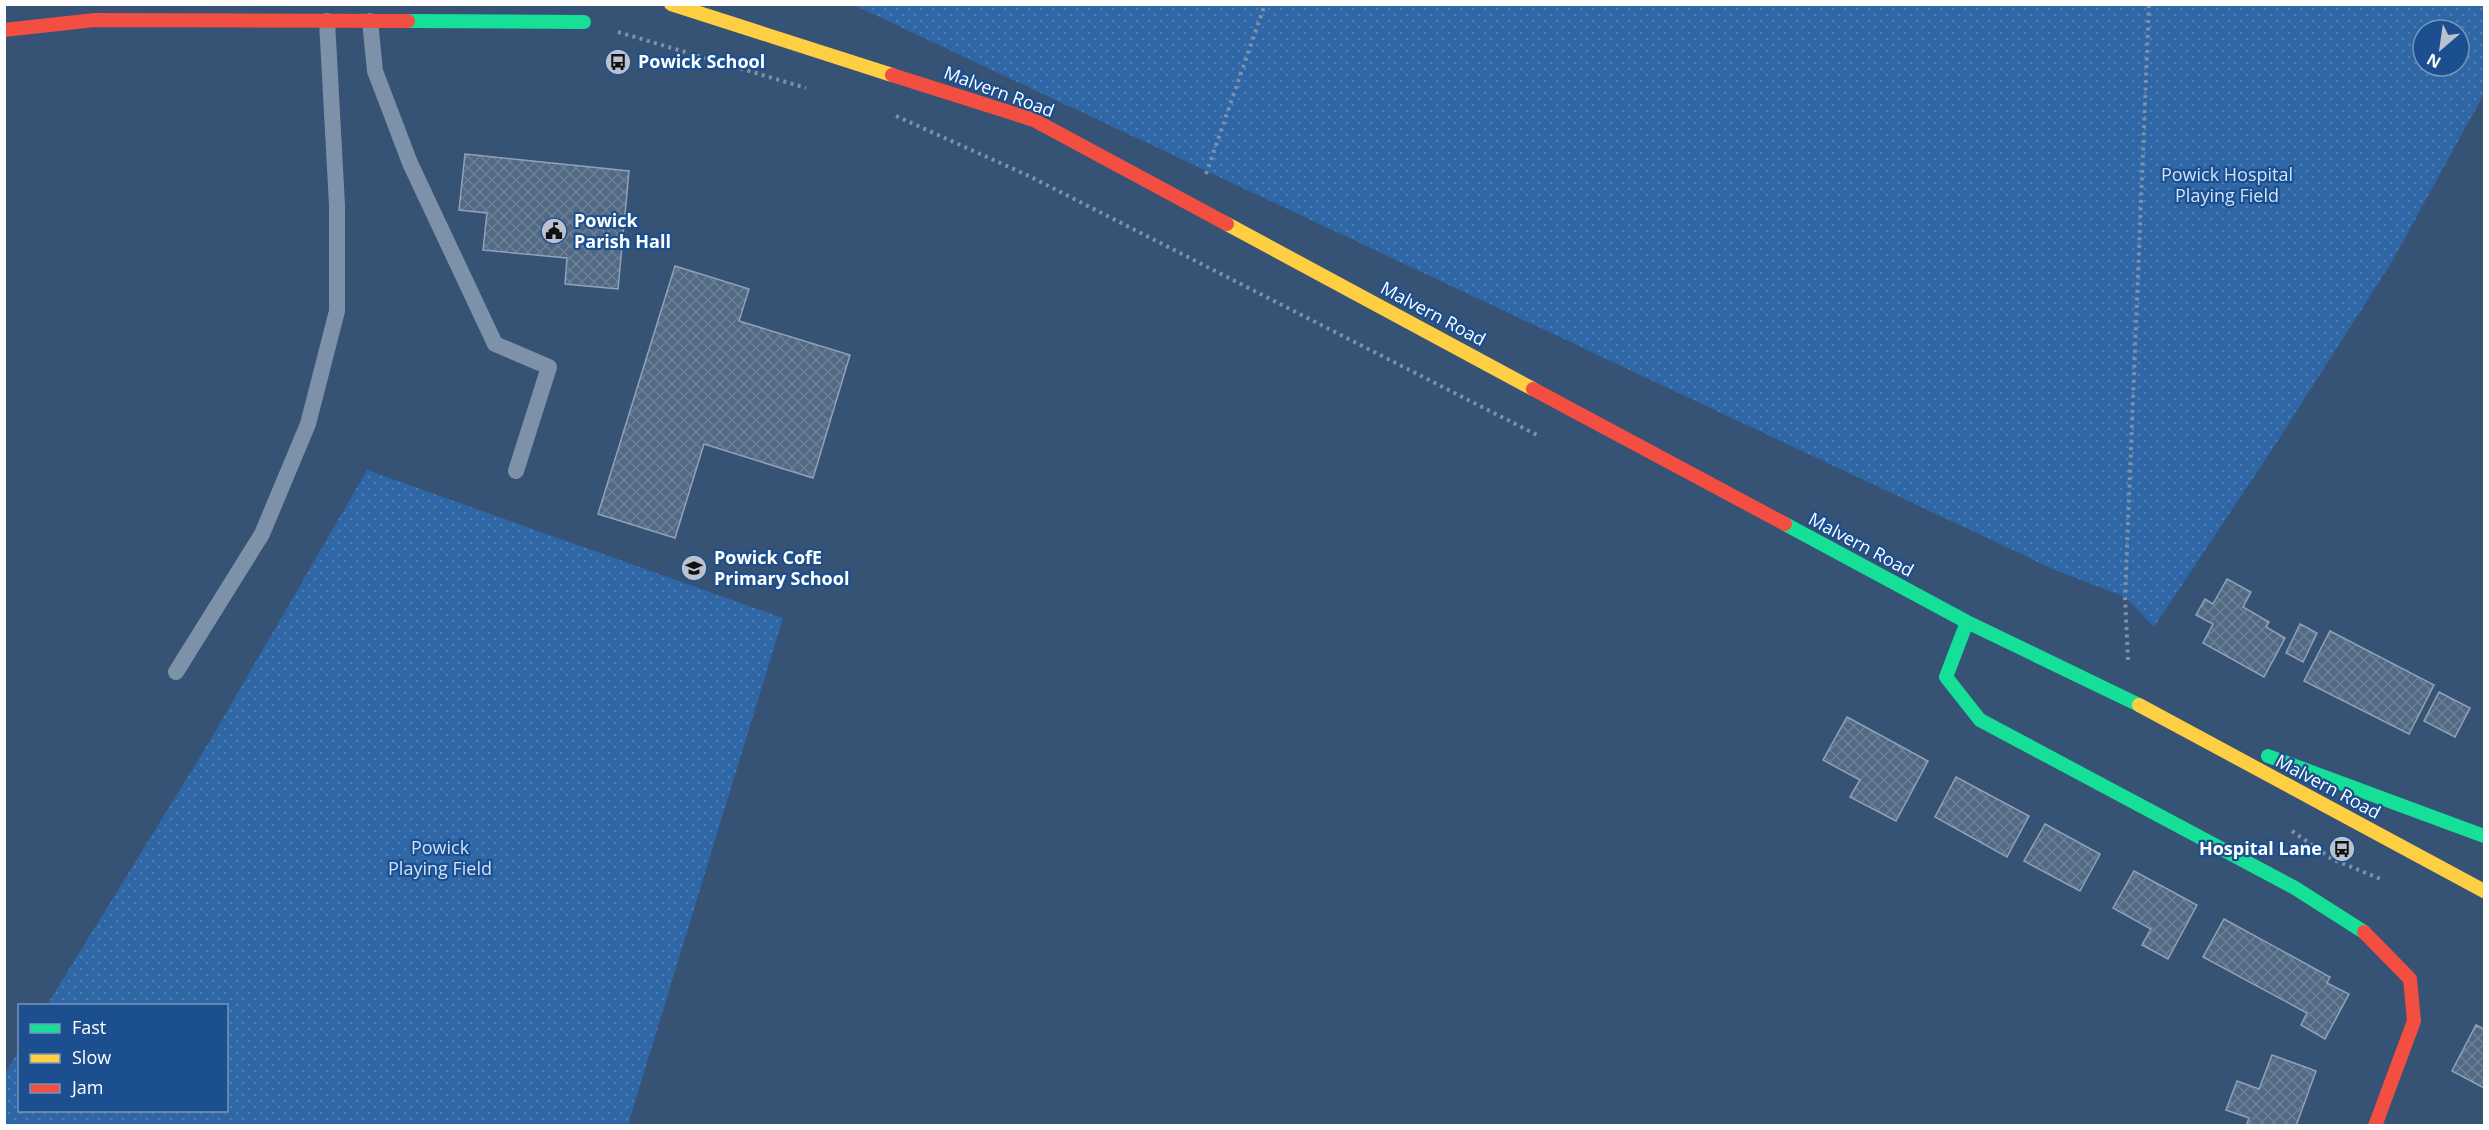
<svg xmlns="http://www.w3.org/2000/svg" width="2489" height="1130" viewBox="0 0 2489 1130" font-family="'Open Sans',sans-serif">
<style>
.green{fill:url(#green-dots);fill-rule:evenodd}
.building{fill:url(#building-cross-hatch);stroke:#92a2b6;stroke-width:1.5}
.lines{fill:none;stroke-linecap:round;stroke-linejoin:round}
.path{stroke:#7d92a8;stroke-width:4;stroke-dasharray:3 4.5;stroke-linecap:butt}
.lane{stroke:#7d92a8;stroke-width:16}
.fast{stroke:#16e098;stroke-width:14}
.slow{stroke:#ffcf43;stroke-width:14}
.jam{stroke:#f24e42;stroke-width:14}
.labels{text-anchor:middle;stroke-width:4.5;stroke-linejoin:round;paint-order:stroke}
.poi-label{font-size:18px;font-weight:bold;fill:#fff;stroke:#1b4f8f;text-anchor:start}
.street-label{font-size:18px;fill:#fff;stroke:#1b4f8f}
.park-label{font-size:18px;fill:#cfe3fa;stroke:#1b4f8f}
</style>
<defs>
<pattern id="green-dots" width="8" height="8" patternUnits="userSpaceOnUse" patternTransform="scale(1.5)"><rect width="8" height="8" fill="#2f66a5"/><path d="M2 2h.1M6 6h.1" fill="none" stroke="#4e7db2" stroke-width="1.8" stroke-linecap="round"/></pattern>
<pattern id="building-cross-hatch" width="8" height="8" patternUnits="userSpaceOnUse" patternTransform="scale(1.5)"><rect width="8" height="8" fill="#526984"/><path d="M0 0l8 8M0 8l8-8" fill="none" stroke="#6c8096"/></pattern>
</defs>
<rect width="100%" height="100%" fill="#365274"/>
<!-- green -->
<path class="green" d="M854 5H2484V94L2391 263 2277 442 2154 627 2125 597 2055 570ZM2423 30H2459V66H2423Z
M367 470 783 618 628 1125H5V1074L19 1050 20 1110H226V1006L47 1005 208 744Z"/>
<!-- building -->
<path class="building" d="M465 154 629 171 618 289 565 284 567 258 483 250 487 213 459 210Z
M675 266 749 289 739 321 850 355 813 478 704 444 675 538 598 514Z
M2227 579 2251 592 2243 607 2269 622 2266 627 2285 638 2264 677 2203 643 2213 624 2196 615 2205 599 2213 604Z
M2300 624 2317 633 2303 662 2286 653Z
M2330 631 2434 685 2409 734 2304 681Z
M2439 692 2470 708 2455 737 2424 721Z
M1847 717 1928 761 1896 821 1850 797 1860 780 1823 760Z
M1956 777 2029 816 2007 857 1935 817Z
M2045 824 2100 854 2080 891 2024 861Z
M2134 871 2197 905 2168 959 2142 945 2151 929 2113 908Z
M2224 919 2330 977 2327 983 2349 994 2325 1039 2301 1025 2307 1013 2203 957Z
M2476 1025 2484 1029V1088L2452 1071Z
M2272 1055 2316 1071 2296 1126H2246L2249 1118 2226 1110 2237 1081 2259 1089Z"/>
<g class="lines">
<!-- path -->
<path class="path" d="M618 32 806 88
M896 116 1029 176 1537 435
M1206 174 1265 4
M2128 660 2125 597 2149 4
M2292 831 2332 859 2383 880"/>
<!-- lane -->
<path class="lane" d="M370 21 375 71 410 163 495 344 549 367 516 471
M176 672 262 534 308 424 337 311V205L327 21"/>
<!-- fast -->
<path class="fast" d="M408 21 584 22
M1785 524 1967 622 2139 705
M1967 622 1946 677 1980 720 2295 888 2364 932
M2268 756 2484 836"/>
<!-- slow -->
<path class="slow" d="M671 4 892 75
M1227 224 1533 389
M2139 705 2484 891"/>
<!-- jam -->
<path class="jam" d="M4 30 95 20 408 21
M892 75 1034 120 1227 224
M1533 389 1785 524
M2364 932 2410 979 2414 1021 2375 1126"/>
</g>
<!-- icons -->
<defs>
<g id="bus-disc" transform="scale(1.35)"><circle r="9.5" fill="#b9c2ce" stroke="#1b4f8f"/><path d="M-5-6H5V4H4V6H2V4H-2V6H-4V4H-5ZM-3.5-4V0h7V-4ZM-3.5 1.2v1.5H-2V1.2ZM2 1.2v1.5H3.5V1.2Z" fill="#111"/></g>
<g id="civic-disc" transform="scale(1.35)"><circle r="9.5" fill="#b9c2ce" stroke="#1b4f8f"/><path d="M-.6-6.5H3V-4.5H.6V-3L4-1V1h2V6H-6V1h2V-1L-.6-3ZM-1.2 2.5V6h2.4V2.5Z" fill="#111"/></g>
<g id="school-disc" transform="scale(1.35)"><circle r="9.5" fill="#b9c2ce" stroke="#1b4f8f"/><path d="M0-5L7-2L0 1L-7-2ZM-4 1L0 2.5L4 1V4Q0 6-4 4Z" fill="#111"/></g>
</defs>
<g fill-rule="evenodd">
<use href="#bus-disc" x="618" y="62"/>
<use href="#civic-disc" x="554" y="231"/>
<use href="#school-disc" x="694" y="568"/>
<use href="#bus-disc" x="2342" y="849"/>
</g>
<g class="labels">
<!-- poi labels -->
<g class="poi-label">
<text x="638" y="68">Powick School</text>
<text x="574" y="227">Powick<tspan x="574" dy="21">Parish Hall</tspan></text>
<text x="714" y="564">Powick CofE<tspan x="714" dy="21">Primary School</tspan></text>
<text x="2322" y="855" text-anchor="end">Hospital Lane</text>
</g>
<!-- street labels -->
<g class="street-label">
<text transform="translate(999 92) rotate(20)" y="6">Malvern Road</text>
<text transform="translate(1433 314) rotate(28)" y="6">Malvern Road</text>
<text transform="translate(1861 545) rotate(28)" y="6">Malvern Road</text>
<text transform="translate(2328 787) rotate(28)" y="6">Malvern Road</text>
</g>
<!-- park labels -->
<g class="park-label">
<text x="2227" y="181">Powick Hospital<tspan x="2227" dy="21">Playing Field</tspan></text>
<text x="440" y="854">Powick<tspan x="440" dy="21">Playing Field</tspan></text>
</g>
</g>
<!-- border -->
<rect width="2489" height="1130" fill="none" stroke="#ffffff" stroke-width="12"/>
<!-- legend -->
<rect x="18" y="1004" width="210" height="108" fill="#1b4f8f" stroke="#7695bc" stroke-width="1.5"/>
<rect x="30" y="1024" width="30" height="9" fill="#16e098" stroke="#7695bc" stroke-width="1.5"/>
<text x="72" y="1034" font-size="18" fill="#ffffff">Fast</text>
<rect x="30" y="1054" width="30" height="9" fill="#ffcf43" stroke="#7695bc" stroke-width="1.5"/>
<text x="72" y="1064" font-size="18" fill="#ffffff">Slow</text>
<rect x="30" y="1084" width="30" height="9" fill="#f24e42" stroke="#7695bc" stroke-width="1.5"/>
<text x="72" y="1094" font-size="18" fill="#ffffff">Jam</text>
<!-- north arrow -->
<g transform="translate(2441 48) rotate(209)"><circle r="28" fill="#1b4f8f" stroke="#7695bc" stroke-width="1.5"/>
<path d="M0-4.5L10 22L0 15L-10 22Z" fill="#b9c2ce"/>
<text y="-9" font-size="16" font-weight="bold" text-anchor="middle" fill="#ffffff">N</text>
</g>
</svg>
